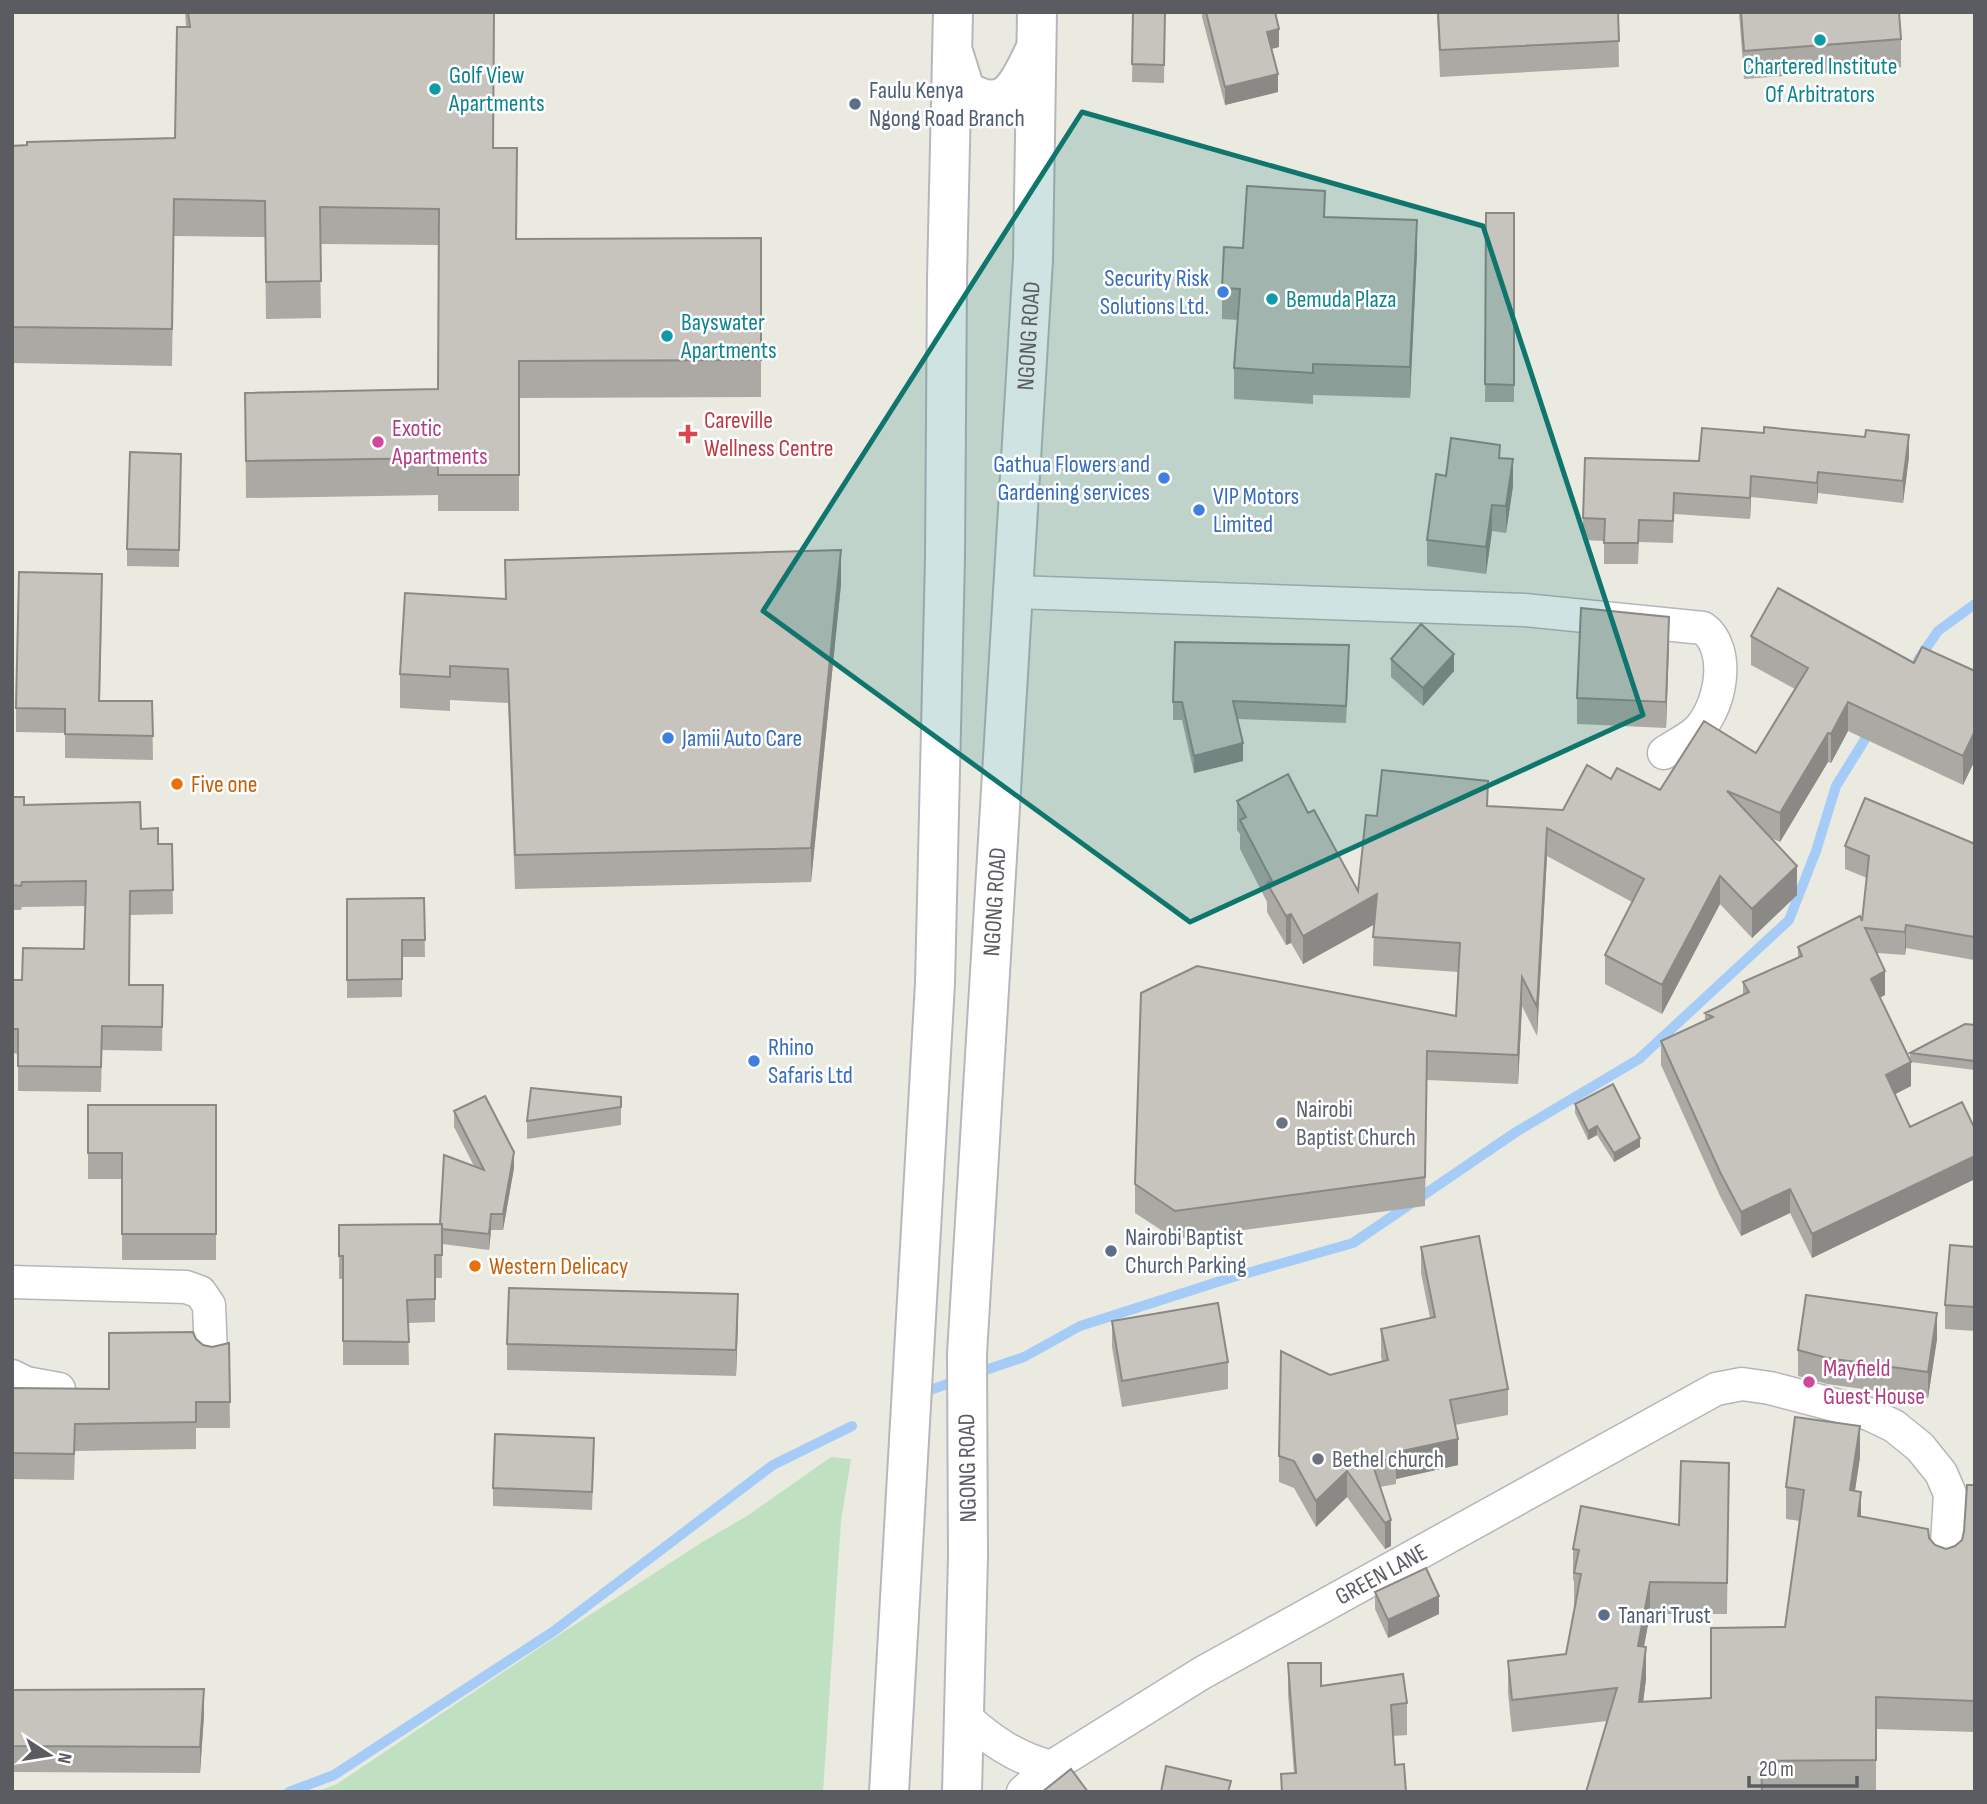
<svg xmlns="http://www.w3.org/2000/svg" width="1987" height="1804" viewBox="0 0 1987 1804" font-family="'Sofia Sans Condensed',sans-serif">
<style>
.green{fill:#bfe1c2}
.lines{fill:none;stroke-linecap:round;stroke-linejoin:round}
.stream{stroke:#a5ccf7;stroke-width:10}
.street-casing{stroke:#b4b6bb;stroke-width:35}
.secondary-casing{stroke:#b5b7bc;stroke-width:42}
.street{stroke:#fff;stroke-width:32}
.secondary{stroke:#fff;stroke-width:38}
.wall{fill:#aba9a3}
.shaded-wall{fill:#8b8985}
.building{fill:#c7c4be;stroke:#8b8985;stroke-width:2}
.marked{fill:#0f766e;fill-opacity:0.2;stroke:#0f766e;stroke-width:5;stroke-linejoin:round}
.culture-dot{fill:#0f9aa8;stroke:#fff;stroke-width:2.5}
.service-dot{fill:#5c6f8a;stroke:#fff;stroke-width:2.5}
.shop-dot{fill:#3f7fe0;stroke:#fff;stroke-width:2.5}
.health-dot{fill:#e0444e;stroke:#fff;stroke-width:2.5}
.hotel-dot{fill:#d1479c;stroke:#fff;stroke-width:2.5}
.food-dot{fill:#e8710a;stroke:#fff;stroke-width:2.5}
.worship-dot{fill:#6b7280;stroke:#fff;stroke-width:2.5}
.labels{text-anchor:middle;stroke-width:5;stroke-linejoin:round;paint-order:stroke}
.culture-label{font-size:24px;fill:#0d838f;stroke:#fff;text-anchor:start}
.service-label{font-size:24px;fill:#4e5e75;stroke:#fff;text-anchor:start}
.shop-label{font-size:24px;fill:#366cbe;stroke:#fff;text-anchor:start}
.street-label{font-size:24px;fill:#5a5c61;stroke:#fff}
.health-label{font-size:24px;fill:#be3a42;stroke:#fff;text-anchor:start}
.hotel-label{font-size:24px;fill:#b23c85;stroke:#fff;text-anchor:start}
.food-label{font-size:24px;fill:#c56008;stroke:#fff;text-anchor:start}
.worship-label{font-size:24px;fill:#5b616d;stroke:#fff;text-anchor:start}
</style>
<rect width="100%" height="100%" fill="#ebeae1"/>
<!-- green -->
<path class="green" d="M831 1457 851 1459 841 1521 823 1792H315L337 1784 548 1642 704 1541 747 1516Z"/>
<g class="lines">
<!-- stream -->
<path class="stream" d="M1918 660 1938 631 1975 604
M974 1374 1024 1357 1080 1326 1230 1278 1353 1243 1516 1132 1639 1059 1789 920 1816 851 1836 786 1872 728
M918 1394 959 1380
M289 1792 334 1775 554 1631 773 1465 852 1426"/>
<!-- street casing -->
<g class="street-casing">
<g id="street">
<path d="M1014 592 1524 610 1703 628C1732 649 1721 709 1696 732 1687 740 1674 746 1664 753"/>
<path d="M12 1282 186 1287 200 1292 209 1305 211 1355"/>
<path d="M12 1376 26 1383 59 1389"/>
<path d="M964 1716C990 1740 1016 1758 1051 1767"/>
<path id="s1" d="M1023 1792 1051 1767 1202 1673 1716 1389 1742 1384 1770 1388 1869 1414 1894 1426 1920 1447 1941 1473 1950 1494 1946 1562"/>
</g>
</g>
<!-- secondary casing -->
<g class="secondary-casing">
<g id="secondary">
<path d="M954 55 965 90C1008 117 1019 82 1036 48"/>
<path d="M889 1792 935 983 945 558 947 279 953 12"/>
<path id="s2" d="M962 1792 968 1556 967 1354 1033 260 1037 12"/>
</g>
</g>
<!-- street -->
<use href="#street" class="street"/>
<!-- secondary -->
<use href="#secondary" class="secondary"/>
</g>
<!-- wall -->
<path class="wall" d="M185 12H494L493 148 516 239 761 238V397L519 398V511H438V495L246 498 245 393 438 389 439 245 320 244 321 318 266 319 265 237 174 236 172 366 12 363V146L175 138 186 27Z
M1202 12H1275L1279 47 1271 49 1278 92 1225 105 1202 17Z
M1437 12H1618L1619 67 1440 77Z
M1739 12H1899L1901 39V67L1744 79Z
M1133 13H1165L1164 83 1132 82Z
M1486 213H1514V402H1485Z
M1325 217 1417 251 1410 398 1313 395V404L1234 399V368L1238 320 1222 319V288L1243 248Z
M181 454 179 567 127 566V549Z
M1909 457 1903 503 1818 493 1817 504 1751 497 1750 519 1674 514 1673 543 1639 542 1638 564H1604V541L1583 540V518L1699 461Z
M1500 458 1513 486 1506 533 1492 531 1486 574 1427 566V540L1446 476Z
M505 560 841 584 811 882 515 889 508 703 450 700V711L400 708V674L505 599Z
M102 598 100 701H152L153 760 65 758V733L16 732V708Z
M1751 636 1914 663 1975 671V760L1963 785 1848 731 1831 763 1828 762 1780 842 1771 838 1797 895 1752 938 1720 904 1662 1014 1605 984V955L1632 902 1547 856 1537 1036 1522 1006 1518 1084 1427 1080 1425 1206 1175 1239 1135 1213V1184L1456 1016 1458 972 1373 966 1374 924 1303 964 1291 943 1286 945 1267 912V902L1240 849V834L1237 830V801L1308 813 1358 891 1377 816 1488 806 1563 810 1611 779 1660 790 1756 753 1795 689 1751 665Z
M1669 643 1666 728 1577 724V698Z
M1391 659 1454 671 1423 706 1391 677Z
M1349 663 1346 723 1237 719 1243 761 1194 773 1182 720H1173V702Z
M12 797 24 805 141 829 158 844H172L173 914 130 915 129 985H163L162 1051 102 1050 101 1092 18 1091V1054L12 1053V980H22L84 949 85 906 22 907 21 910H12Z
M1975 844 1974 960 1906 948 1905 955 1877 953 1885 995 1880 998 1911 1086 1895 1094 1910 1127 1975 1129V1179L1812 1258 1790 1213 1741 1236 1720 1196 1661 1065V1041L1705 1021V1013L1743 995V982L1798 958V947L1862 921 1867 878 1845 869V846Z
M424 898 425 957H402V997L347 998V899Z
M1975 1025V1070L1910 1062V1053Z
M621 1097V1125L527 1139V1121Z
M1575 1104 1640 1147 1614 1162 1597 1135 1588 1140 1575 1113Z
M88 1105H216V1260H122V1179H88Z
M454 1111 514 1168 503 1230H491L489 1250 442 1244V1278H435V1322L408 1323 409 1365H343V1279H339V1225L440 1224 474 1166 454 1127Z
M1421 1247 1508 1389V1415L1455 1425 1458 1465 1396 1479V1484L1380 1487 1391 1546 1385 1549 1347 1497 1316 1527 1294 1488 1279 1482V1456L1330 1375 1382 1361 1381 1356V1329L1430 1318 1421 1273Z
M1975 1247V1331L1945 1329V1305Z
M738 1320 736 1376 507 1370V1344Z
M1112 1321 1228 1362V1389L1122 1407 1112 1347Z
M196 1339 203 1345 212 1347 229 1343 230 1428H196V1449L75 1451 74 1480 12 1479V1388L109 1389Z
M1937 1339 1928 1398 1827 1384 1798 1376V1350Z
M594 1456 592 1510 493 1506V1488Z
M1860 1457 1855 1491 1861 1517 1929 1538 1935 1545 1946 1549 1955 1546 1962 1540 1975 1485V1732L1876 1729V1792H1586L1607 1721 1512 1732 1508 1693V1661L1566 1654 1575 1605H1574V1581L1573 1580V1549L1679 1525 1729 1463 1727 1614H1650L1644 1647 1646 1679 1643 1702 1711 1698 1785 1627 1800 1521 1786 1519V1487Z
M1375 1592 1439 1614 1388 1638 1375 1609Z
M1288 1663 1321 1686 1407 1703V1735L1393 1736 1395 1765 1406 1792H1281V1774L1294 1773 1288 1695Z
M12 1690 204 1715 200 1773 12 1772Z"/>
<!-- shaded-wall -->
<path class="shaded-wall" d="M1279 29V47L1267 50V32Z
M1278 74V92L1225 105V87Z
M1417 220V251L1410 398V367Z
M1909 435V457L1903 503V481Z
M1513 459V486L1506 533V506Z
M1818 472V493L1817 504V483Z
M1751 476V497L1750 519V498Z
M1492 505V531L1486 574V547Z
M841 550V584L811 882V848Z
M1669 617V643L1666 728V702Z
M1454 654V671L1423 706V688Z
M1848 702V731L1831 763V734Z
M1975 731V760L1963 785V756Z
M1828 733V762L1780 842V813Z
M1243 743V761L1194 773V756Z
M1547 828V856L1537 1036V1007Z
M1797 866V895L1752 938V909Z
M1720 876V904L1662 1014V985Z
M1377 894V923L1303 964V936Z
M1291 914V943L1286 945V916Z
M1906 925V948L1905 955V932Z
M1975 932V956L1974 960V937Z
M1885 971V995L1871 1002V979Z
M1522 977V1006L1518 1084V1055Z
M1911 1062V1086L1886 1099V1075Z
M1597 1126V1135L1588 1140V1131Z
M1640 1138V1147L1614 1162V1153Z
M514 1152V1168L503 1230V1214Z
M1975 1156V1179L1812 1258V1234Z
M1790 1189V1213L1741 1236V1212Z
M491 1214V1230L489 1250V1234Z
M738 1294V1320L736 1376V1350Z
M1937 1313V1339L1928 1398V1372Z
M1860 1426V1457L1850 1522V1490Z
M1458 1439V1465L1396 1479V1458L1393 1453Z
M1347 1471V1497L1316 1527V1501Z
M1861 1492V1523L1858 1516Z
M1391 1520V1546L1385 1549V1523Z
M1650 1582V1614L1638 1677V1646Z
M1439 1596V1614L1388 1638V1620Z
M1646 1647V1679L1639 1734V1702Z
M204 1689V1715L200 1773V1747Z"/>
<!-- building -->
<path class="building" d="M188 12H494L493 148H517L516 239 761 238V360L519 361V475H438V458L246 461 245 393 438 389 439 209 320 207 321 281 266 282 265 201 174 199 172 329 12 327V146L27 145V142L175 138 177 27H190Z
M1206 12H1275L1279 29 1267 32 1278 74 1225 87Z
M1438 12H1618L1619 41 1440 50Z
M1741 12H1899L1901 39 1744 51Z
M1133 13H1165L1164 65 1132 64Z
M1247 186 1325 191 1324 217 1417 220 1410 367 1313 364V373L1234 368 1240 289 1222 288 1224 247 1243 248Z
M1486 213H1514V385L1485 384Z
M1764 427 1865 437 1866 430 1909 435 1903 481 1818 472 1817 483 1751 476 1750 498 1674 493 1673 521 1639 520 1638 543H1604L1605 519 1583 518 1585 458 1699 461 1702 428 1764 433Z
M1451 438 1500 445 1499 458 1513 459 1506 506 1492 505 1486 547 1427 540 1436 474 1446 476Z
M130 452 181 454 179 550 127 549Z
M841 550 811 848 515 855 508 669 450 666V677L400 674 405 593 506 599 505 560Z
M19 572 102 574 99 701H152L153 736 65 734V709L16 708Z
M1778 588 1914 663 1922 647 1975 671V731L1963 756 1848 702 1831 734 1828 733 1780 813 1727 791 1797 866 1752 909 1720 876 1662 985 1605 955 1644 879 1547 828 1537 1007 1522 977 1518 1055 1427 1051 1425 1177 1175 1211 1135 1184 1141 993 1197 966 1456 1016 1460 943 1373 937 1377 894 1303 936 1291 914 1286 916 1267 883 1272 881 1240 820 1246 817 1237 801 1288 774 1308 813 1314 810 1358 891 1366 815 1377 816 1382 770 1488 781 1487 806 1563 810 1587 765 1611 779 1617 768 1660 790 1704 721 1756 753 1808 668 1751 636Z
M1581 608 1669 617 1666 702 1577 698Z
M1421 624 1454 654 1423 688 1391 659Z
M1175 642 1349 645 1346 706 1233 701 1243 743 1194 756 1182 702H1173Z
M12 797H24V805L140 802 141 829 158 828V844H172L173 890 130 891 129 985H163L162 1027 102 1026 101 1067 18 1066V1029H12V980H22L23 948 84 949 86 881 22 882 21 886 12 885Z
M1865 798 1975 844 1974 937 1906 925 1905 932 1865 928 1885 971 1871 979 1911 1062 1886 1075 1910 1127 1962 1102 1975 1129V1156L1812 1234 1790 1189 1741 1212 1720 1172 1661 1041 1713 1017 1705 1013 1749 992 1743 982 1802 956 1798 947 1860 916 1862 921 1869 856 1845 846Z
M424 898 425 940H402V979L347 980V899Z
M1965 1024 1975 1025V1061L1910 1053Z
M1613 1084 1640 1138 1614 1153 1597 1126 1588 1131 1575 1104Z
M531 1088 621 1097V1107L527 1121Z
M485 1096 514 1152 503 1214H491L489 1234 442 1229V1224H440L444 1155 484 1170 454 1111Z
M88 1105H216V1234H122V1153H88Z
M442 1224V1255H435V1299L407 1300 409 1342 343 1341V1256H339V1225Z
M1479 1236 1508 1389 1450 1400 1458 1439 1393 1453 1396 1458 1372 1462 1391 1520 1385 1523 1347 1471 1316 1501 1294 1461 1279 1456 1281 1351 1330 1375 1388 1360 1381 1329 1435 1317 1421 1247Z
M1950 1245 1975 1247V1307L1945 1305Z
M509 1288 738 1294 736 1350 507 1344Z
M1806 1295 1937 1313 1928 1372 1827 1358 1798 1350Z
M1218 1303 1228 1362 1122 1381 1112 1321Z
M193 1332 196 1339 203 1345 212 1347 229 1343 230 1402H196V1422L75 1424 74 1454 12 1453V1388L109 1389V1333Z
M1795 1417 1860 1426 1850 1490 1861 1492 1858 1516 1928 1529 1929 1538 1935 1545 1946 1549 1955 1546 1962 1540 1964 1531 1967 1485H1975V1701L1876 1697V1760L1761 1761 1762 1792H1586L1617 1688 1512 1700 1508 1661 1566 1654 1581 1574 1574 1573 1579 1550 1573 1549 1581 1506 1679 1525 1681 1461 1729 1463 1727 1583 1650 1582 1638 1646 1646 1647 1639 1702 1711 1698V1628L1785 1627 1804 1490 1786 1487Z
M495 1434 594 1438 592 1492 493 1488Z
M1426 1568 1439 1596 1388 1620 1375 1592Z
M1288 1663H1321V1686L1403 1674 1407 1703 1391 1705 1395 1765 1404 1764 1406 1792H1282L1281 1774 1296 1773Z
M204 1689 200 1747 12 1746V1690Z
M1166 1766 1231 1781 1228 1792H1161Z
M1071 1769 1088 1792H1042Z"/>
<!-- marked area -->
<path class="marked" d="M1082 112 1483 226 1643 715 1190 922 763 611Z"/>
<!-- markers -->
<g class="culture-dot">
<circle cx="1820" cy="40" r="7"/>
<circle cx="435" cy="89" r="7"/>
<circle cx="1272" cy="299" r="7"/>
<circle cx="667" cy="336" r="7"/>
</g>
<g class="service-dot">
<circle cx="855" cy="104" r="7"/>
<circle cx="1111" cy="1251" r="7"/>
<circle cx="1604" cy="1615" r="7"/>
</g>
<g class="shop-dot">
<circle cx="1223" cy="292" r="7"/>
<circle cx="1164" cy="478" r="7"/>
<circle cx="1199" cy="510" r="7"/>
<circle cx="668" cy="738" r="7"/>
<circle cx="754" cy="1061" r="7"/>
</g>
<path class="health-dot" d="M684.5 423.5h7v7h7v7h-7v7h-7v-7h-7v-7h7z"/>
<g class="hotel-dot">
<circle cx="378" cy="442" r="7"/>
<circle cx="1809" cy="1382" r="7"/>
</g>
<g class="food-dot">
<circle cx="177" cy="784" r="7"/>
<circle cx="475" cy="1266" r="7"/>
</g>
<g class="worship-dot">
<circle cx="1282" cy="1123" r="7"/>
<circle cx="1318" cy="1459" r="7"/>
</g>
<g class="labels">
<!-- culture labels -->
<g class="culture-label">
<text x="1820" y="74" text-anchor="middle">Chartered Institute<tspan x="1820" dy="28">Of Arbitrators</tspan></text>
<text x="449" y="83">Golf View<tspan x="449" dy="28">Apartments</tspan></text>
<text x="1286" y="307">Bemuda Plaza</text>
<text x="681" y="330">Bayswater<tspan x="681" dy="28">Apartments</tspan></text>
</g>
<!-- service labels -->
<g class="service-label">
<text x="869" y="98">Faulu Kenya<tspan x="869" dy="28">Ngong Road Branch</tspan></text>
<text x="1125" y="1245">Nairobi Baptist<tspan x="1125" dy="28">Church Parking</tspan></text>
<text x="1618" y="1623">Tanari Trust</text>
</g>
<!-- shop labels -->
<g class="shop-label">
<text x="1209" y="286" text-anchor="end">Security Risk<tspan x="1209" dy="28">Solutions Ltd.</tspan></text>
<text x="1150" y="472" text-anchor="end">Gathua Flowers and<tspan x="1150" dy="28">Gardening services</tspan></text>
<text x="1213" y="504">VIP Motors<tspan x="1213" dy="28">Limited</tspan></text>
<text x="682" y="746">Jamii Auto Care</text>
<text x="768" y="1055">Rhino<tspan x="768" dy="28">Safaris Ltd</tspan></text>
</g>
<!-- street labels -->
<g class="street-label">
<text dy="8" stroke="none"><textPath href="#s2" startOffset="1458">NGONG ROAD</textPath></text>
<text dy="8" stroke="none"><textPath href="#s2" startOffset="891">NGONG ROAD</textPath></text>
<text transform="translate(967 1468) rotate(-91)" y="8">NGONG ROAD</text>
<text dy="8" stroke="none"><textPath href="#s1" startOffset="420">GREEN LANE</textPath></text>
</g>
<!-- health labels -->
<g class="health-label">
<text x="704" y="428">Careville<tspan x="704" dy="28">Wellness Centre</tspan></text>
</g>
<!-- hotel labels -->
<g class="hotel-label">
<text x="392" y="436">Exotic<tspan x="392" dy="28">Apartments</tspan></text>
<text x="1823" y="1376">Mayfield<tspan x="1823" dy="28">Guest House</tspan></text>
</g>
<!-- food labels -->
<g class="food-label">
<text x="191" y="792">Five one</text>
<text x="489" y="1274">Western Delicacy</text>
</g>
<!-- worship labels -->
<g class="worship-label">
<text x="1296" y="1117">Nairobi<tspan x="1296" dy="28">Baptist Church</tspan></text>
<text x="1332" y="1467">Bethel church</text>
</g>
</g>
<!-- border -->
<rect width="1987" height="1804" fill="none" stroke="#5a5c61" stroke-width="28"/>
<!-- north arrow -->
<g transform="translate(49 1755) rotate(102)" stroke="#ffffff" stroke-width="5" paint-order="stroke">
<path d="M0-5L12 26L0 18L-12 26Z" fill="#5a5c61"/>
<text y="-10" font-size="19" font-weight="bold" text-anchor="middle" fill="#5a5c61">N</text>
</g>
<!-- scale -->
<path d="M1749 1776v10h108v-10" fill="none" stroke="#5a5c61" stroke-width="3.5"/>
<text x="1759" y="1776" font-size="21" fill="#5a5c61" stroke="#ffffff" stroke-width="5" paint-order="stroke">20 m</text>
</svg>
